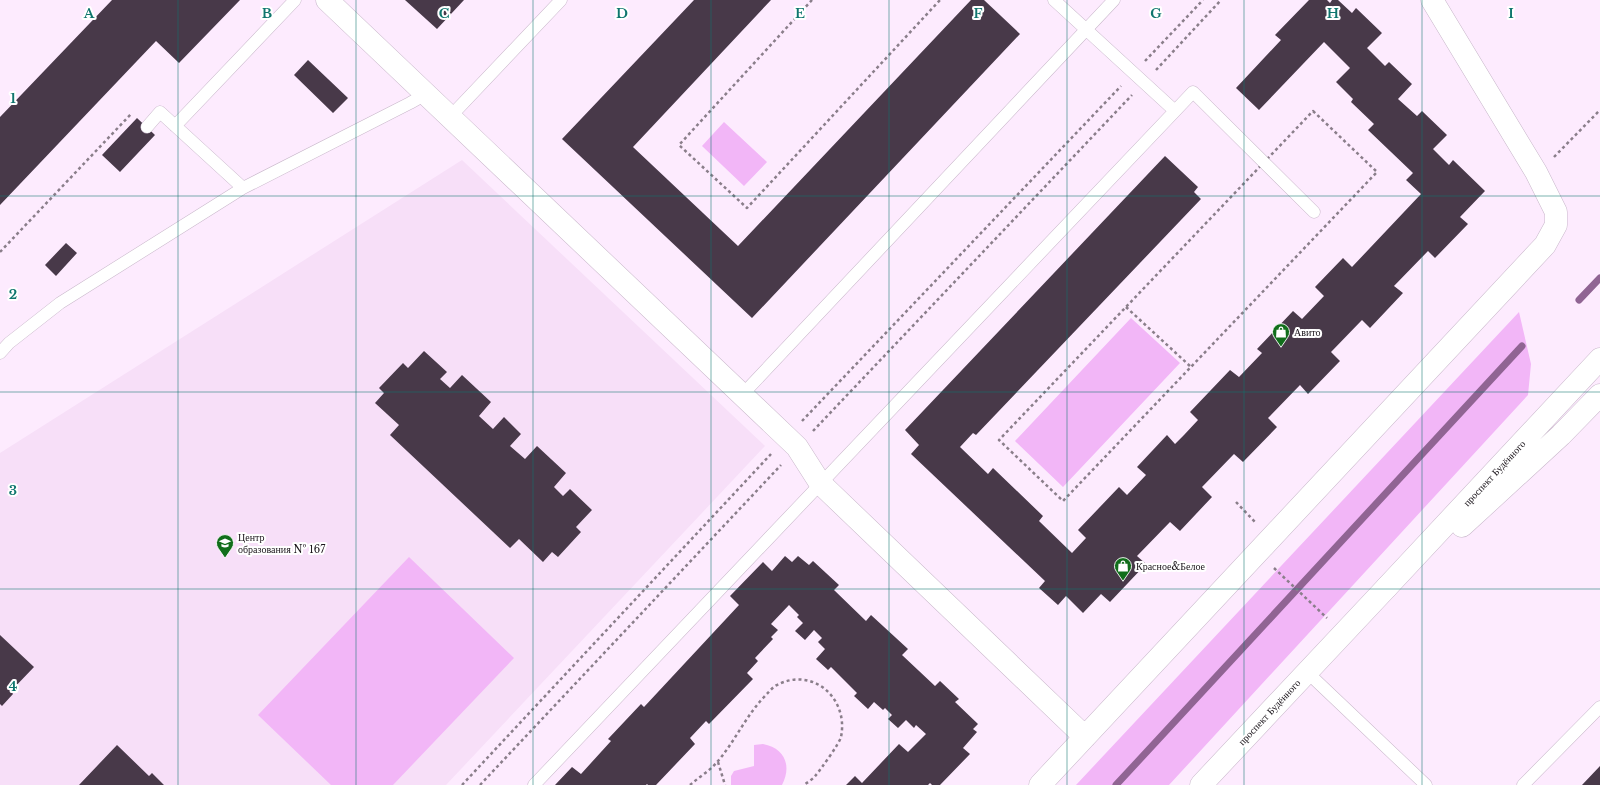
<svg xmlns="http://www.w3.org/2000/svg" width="1600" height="785" viewBox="0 0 1600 785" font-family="'Libre Baskerville',serif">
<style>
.built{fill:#f7dff8}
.green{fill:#f2b6f7}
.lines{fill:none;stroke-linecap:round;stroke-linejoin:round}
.stream{stroke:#906493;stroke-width:7}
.building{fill:#483949}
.service-casing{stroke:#c8b7ca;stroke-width:13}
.minor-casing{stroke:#c8b7ca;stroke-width:23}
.tertiary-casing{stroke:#c8b7ca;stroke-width:23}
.secondary-casing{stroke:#c8b7ca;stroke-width:23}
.path{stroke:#8a7e8a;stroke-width:2.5;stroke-dasharray:3 3;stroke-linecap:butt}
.service{stroke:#fff;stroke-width:12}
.minor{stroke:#fff;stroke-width:22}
.tertiary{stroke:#fff;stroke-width:22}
.secondary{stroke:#fff;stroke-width:22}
.grid{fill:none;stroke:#0f766e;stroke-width:1;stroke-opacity:0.55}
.labels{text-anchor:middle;stroke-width:4;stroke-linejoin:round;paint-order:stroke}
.poi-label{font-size:10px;fill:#1a141a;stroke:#fff;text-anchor:start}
.street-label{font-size:10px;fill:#1a141a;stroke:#fff}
.grid-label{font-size:13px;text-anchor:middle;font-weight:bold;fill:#0f766e;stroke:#fff;stroke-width:4;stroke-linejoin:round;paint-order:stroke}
</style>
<rect width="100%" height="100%" fill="#fdebfe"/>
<!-- built -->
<path class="built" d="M462 160 765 446 446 785H0V453Z"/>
<!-- green -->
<path class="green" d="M724 122 767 162 744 186 702 146Z
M1519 312 1531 364 1528 395 1169 785H1076Z
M1131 318 1180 363 1063 487 1015 441Z
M409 557 514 658 393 785H331L258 715Z
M763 744C785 748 792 766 782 785H731V776L734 771 754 766V745Z"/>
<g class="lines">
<!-- stream -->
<path class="stream" d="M1579 300 1600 278
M1116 785 1522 346"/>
</g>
<!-- building -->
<path class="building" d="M112 0H240L179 63 156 41 0 205V117Z
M405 0H464L437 29Z
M694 0H771L633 147 738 246 971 0H984L1020 34 752 318 562 139Z
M1309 0H1327L1330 3 1332 0H1338L1352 13 1356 8 1382 33 1367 48 1385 66 1389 62 1412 84 1398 99 1417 116 1422 111 1447 135 1433 149 1449 165 1453 160 1485 191 1460 217 1468 224 1435 258 1428 251 1394 286 1403 293 1370 328 1362 320 1331 352 1340 361 1308 394 1300 385 1268 418 1277 427 1243 462 1234 454 1202 487 1212 497 1180 531 1170 522 1137 556 1146 564 1110 602 1101 594 1083 613 1066 596 1058 605 1039 588 1045 581 911 454 919 445 905 430 1165 156 1198 187 1194 192 1201 199 976 435 973 433 960 447 988 474 993 468 1043 516 1039 521 1072 553 1086 538 1078 530 1119 487 1127 495 1146 475 1137 467 1167 435 1175 444 1184 435 1198 420 1190 412 1230 370 1239 377 1262 353 1257 349 1293 311 1302 319 1324 296 1315 287 1343 258 1352 267 1421 194 1406 180 1413 173 1368 130 1374 124 1351 102 1353 99 1336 82 1350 68 1324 42 1259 110 1236 88 1281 40 1275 35Z
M308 60 348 98 333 113 294 75Z
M137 118 155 135 120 172 102 155Z
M66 243 77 253 56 276 45 265Z
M424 351 447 372 440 379 450 388 462 375 491 402 479 416 493 429 504 417 521 434 510 446 525 459 537 446 566 473 554 487 563 496 570 489 592 510 576 527 581 532 558 557 552 552 543 562 519 539 510 548 390 435 399 425 375 403 384 393 379 388 403 363 408 368Z
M785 556 792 562 798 556 809 565 813 561 839 585 834 590 866 621 871 615 908 649 902 655 935 686 940 681 959 699 955 702 978 724 973 729 977 732 963 748 970 754 940 785H932L930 783 928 785H846L855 776 862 783 899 744 908 752 926 734 916 725 914 728 906 720 898 728 888 719 892 715 885 708 883 710 874 702 868 709 854 696 857 693 831 667 828 670 816 659 825 649 818 642 822 638 814 630 805 640 795 631 803 623 797 617 799 615 789 605 771 624 778 630 771 637 773 639 755 658 758 661 747 673 753 679 709 724 706 721 690 738 695 744 656 785H648L647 784 646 785H555L572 767 581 774 611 741 608 739 641 704 644 707 739 605 730 596 763 562 772 571Z
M0 635 34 667 11 691 13 694 2 706 0 704Z
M117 745 149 776 152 773 164 785H79Z
M1600 766V785H1582Z"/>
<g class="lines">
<!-- service casing -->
<g class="service-casing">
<path id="service" d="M1054 0 1175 111 1193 92 1314 212
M450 117 561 0
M175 126 295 0
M147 127 160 112 243 188
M0 353 9 343 60 303 243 188 410 103 426 94
M742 395 1114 0
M1307 672 1426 785
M534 785 1175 111
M1523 785 1600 707"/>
</g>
<!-- minor casing -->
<g class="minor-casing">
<path id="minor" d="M327 0 797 447 820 483 1085 737
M1040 785 1545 245 1556 225V212L1536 172 1432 0"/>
</g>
<!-- tertiary casing -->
<g class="tertiary-casing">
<path id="tertiary" d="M1201 785 1387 587"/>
</g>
<!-- secondary casing -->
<g class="secondary-casing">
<path id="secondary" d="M1462 526 1561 435 1600 395
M1387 587 1600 359"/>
</g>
<!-- path -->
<path class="path" d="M812 0 679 145 747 208 940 0
M1145 61 1203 0
M1156 70 1221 0
M1313 111 1377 172 1063 501 999 440Z
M1554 157 1600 110
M0 252 132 113
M1126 307 1191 367
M802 421 1121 86
M813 431 1132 95
M1236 502 1255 522
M1274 568 1327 618
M718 762 725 785
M462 785 771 454
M480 785 781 465
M690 785C699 777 711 770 718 761 735 741 746 716 764 697 768 693 771 689 775 686 812 665 849 698 841 737 839 744 821 769 816 775 813 779 808 782 804 785"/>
<!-- service -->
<use href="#service" class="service"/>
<!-- minor -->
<use href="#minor" class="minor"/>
<!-- tertiary -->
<use href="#tertiary" class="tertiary"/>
<!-- secondary -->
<use href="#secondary" class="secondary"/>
</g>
<!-- grid -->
<path class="grid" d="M178 0V785M356 0V785M533 0V785M711 0V785M889 0V785M1067 0V785M1244 0V785M1422 0V785M0 196H1600M0 392H1600M0 589H1600"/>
<!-- icons -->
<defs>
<g id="shop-pin" transform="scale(0.9)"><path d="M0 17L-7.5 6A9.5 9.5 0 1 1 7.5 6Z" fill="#116e1b" stroke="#fff"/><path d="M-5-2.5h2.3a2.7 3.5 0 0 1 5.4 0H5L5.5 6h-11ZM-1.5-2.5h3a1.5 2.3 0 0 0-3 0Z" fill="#fff"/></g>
<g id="school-pin" transform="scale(0.9)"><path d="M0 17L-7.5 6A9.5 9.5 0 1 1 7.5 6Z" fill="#116e1b" stroke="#fff"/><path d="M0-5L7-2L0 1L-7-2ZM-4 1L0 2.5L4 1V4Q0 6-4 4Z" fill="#fff"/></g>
</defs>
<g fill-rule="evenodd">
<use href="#shop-pin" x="1281" y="332"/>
<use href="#school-pin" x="225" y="543"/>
<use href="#shop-pin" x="1123" y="566"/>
</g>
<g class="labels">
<!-- poi labels -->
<g class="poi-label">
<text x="1294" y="336">Авито</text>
<text x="238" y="541">Центр<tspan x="238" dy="12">образования № 167</tspan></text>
<text x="1136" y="570">Красное&amp;Белое</text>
</g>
<!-- street labels -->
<g class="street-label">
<text transform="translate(1494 473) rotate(-47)" y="4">проспект Будённого</text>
<text transform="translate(1269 712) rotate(-47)" y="4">проспект Будённого</text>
</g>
</g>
<g class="grid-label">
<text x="89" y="18">A</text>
<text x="267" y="18">B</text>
<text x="444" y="18">C</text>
<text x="622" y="18">D</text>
<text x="800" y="18">E</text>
<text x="978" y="18">F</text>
<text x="1156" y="18">G</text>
<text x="1333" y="18">H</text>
<text x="1511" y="18">I</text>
<text x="13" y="103">1</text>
<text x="13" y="299">2</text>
<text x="13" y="495">3</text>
<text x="13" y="691">4</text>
</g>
</svg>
